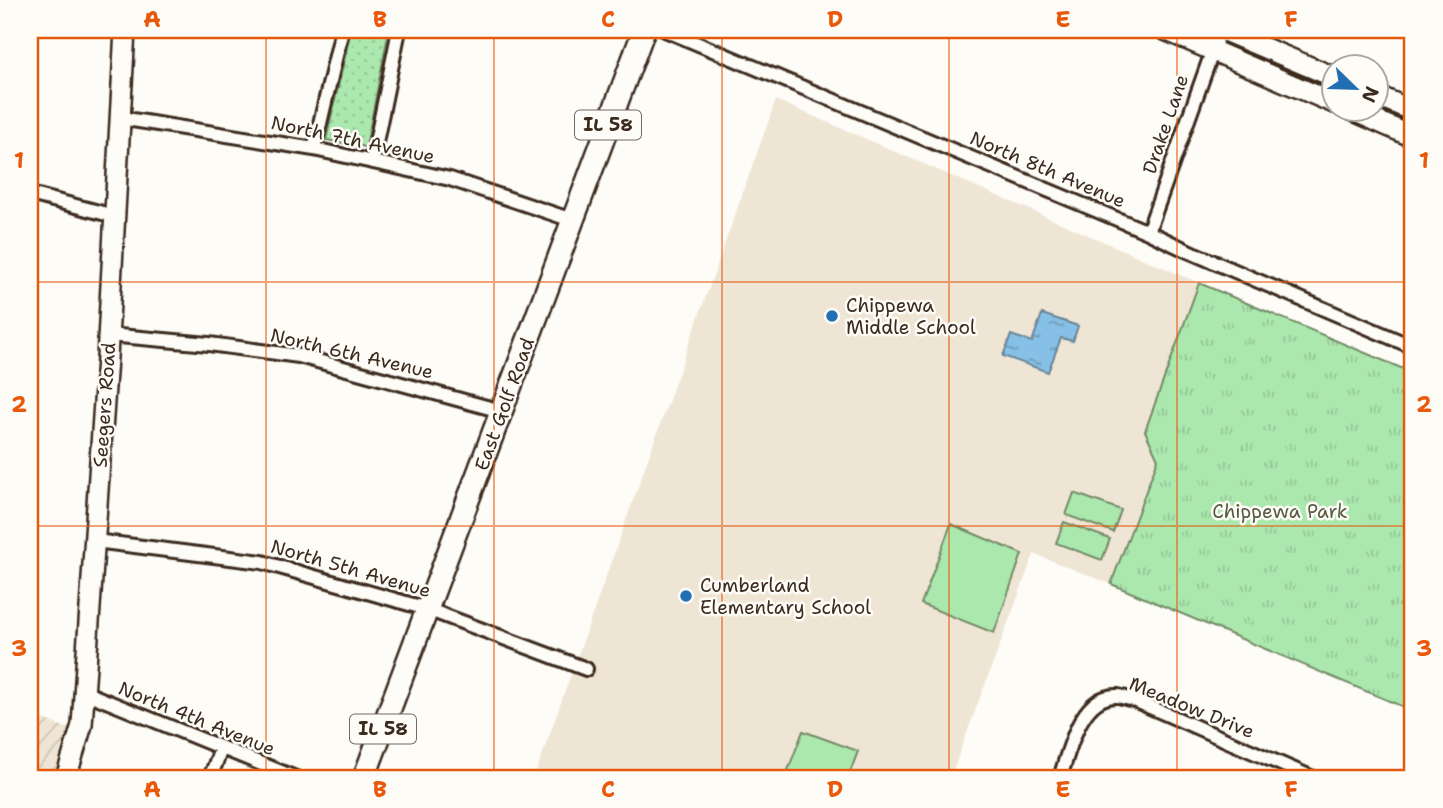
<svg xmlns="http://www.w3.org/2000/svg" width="1443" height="808" viewBox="0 0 1443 808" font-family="'Shantell Sans',sans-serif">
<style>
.built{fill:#efe5d4}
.industrial{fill:url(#industrial-furrows)}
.grass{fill:url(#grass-dots);stroke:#738966;stroke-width:2}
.park{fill:url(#park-tufts);stroke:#738966;stroke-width:2}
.pitch{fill:#abe8ae;stroke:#738966;stroke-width:2}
.water{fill:url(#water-ripples);stroke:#698496;stroke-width:2}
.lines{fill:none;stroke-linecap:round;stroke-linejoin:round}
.street-casing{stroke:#3b2a1e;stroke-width:18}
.secondary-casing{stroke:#3b2a1e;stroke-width:24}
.primary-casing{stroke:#3b2a1e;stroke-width:26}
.street{stroke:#fdfcf7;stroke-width:12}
.secondary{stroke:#fdfcf7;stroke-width:19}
.primary{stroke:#fdfcf7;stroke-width:21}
.grid{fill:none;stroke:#e8590c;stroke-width:2;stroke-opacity:0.55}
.poi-dot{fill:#1f6fb2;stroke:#fdfcf7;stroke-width:2.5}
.labels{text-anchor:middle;stroke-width:5;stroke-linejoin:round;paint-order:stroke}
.shield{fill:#fdfcf7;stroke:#75695f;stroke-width:2}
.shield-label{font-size:18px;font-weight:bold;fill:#3b2a1e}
.street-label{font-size:19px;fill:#3b2a1e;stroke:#fdfcf7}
.poi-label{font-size:19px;fill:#3b2a1e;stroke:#fdfcf7;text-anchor:start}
.park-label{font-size:19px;fill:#575a42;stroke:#fdfcf7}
.neatline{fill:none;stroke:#e8590c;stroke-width:2.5}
.grid-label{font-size:23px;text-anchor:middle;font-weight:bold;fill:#e8590c}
</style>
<defs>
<pattern id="industrial-furrows" width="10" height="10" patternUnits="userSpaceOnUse" patternTransform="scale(1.75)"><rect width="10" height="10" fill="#efe5d4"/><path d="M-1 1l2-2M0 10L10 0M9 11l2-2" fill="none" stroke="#cec5b6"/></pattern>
<pattern id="grass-dots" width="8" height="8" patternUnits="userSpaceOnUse" patternTransform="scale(1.75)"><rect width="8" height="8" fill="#abe8ae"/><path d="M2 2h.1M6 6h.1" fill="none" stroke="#94c795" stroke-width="1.8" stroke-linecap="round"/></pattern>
<pattern id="park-tufts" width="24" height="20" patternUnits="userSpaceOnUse" patternTransform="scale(1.75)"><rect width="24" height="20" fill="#abe8ae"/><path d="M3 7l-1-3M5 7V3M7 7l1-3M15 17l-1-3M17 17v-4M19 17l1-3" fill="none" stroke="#94c795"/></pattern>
<pattern id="water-ripples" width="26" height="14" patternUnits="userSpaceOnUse" patternTransform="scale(1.75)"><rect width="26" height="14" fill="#87c0e6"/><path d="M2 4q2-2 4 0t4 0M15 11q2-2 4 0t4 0" fill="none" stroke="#709cba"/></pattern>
</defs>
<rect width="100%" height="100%" fill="#fdfcf7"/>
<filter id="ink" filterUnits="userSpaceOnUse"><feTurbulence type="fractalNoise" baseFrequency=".0143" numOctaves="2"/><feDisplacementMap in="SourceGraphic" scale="14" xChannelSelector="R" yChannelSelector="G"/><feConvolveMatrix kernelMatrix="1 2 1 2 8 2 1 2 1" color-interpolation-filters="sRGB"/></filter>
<g filter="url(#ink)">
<!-- built -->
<path class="built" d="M776 100 1199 283 1145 431 1159 458 1111 584 1034 554 950 778H534Z"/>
<!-- industrial -->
<path class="industrial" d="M30 714 69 729 66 756 58 778H30Z"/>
<!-- grass -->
<path class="grass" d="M351 30H389L366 147 326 140Z"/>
<!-- park -->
<path class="park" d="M1199 283 1413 373V711L1111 584 1158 459 1145 431Z"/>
<!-- pitch -->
<path class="pitch" d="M1074 493 1121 510 1113 532 1066 515Z
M1064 522 1110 539 1102 560 1056 543Z
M951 524 1022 554 994 633 921 604Z
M803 731 858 751 848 778H785Z"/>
<!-- water -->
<path class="water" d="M1042 314 1078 326 1073 341 1061 338 1048 372 1003 356 1011 335 1032 342Z"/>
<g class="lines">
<!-- street casing -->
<g class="street-casing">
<path id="street" d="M665 30 1148 232 1188 251 1413 347
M120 118 314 149 450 179 572 220
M314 149 342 30
M372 162 399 30
M30 194 114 216
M1148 232 1220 30
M108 335 209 344 299 356 501 411
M95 541 262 562 427 609 586 669
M84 692 296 778
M210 778 221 749
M1060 778C1069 751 1080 694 1118 696 1123 697 1129 699 1134 700L1313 778"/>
</g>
<!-- secondary casing -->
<g class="secondary-casing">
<path id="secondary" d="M1165 30 1334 103
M1222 30 1334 77
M1376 95 1413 111
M1347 108 1413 137
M66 778 82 725 107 358 125 30"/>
</g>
<!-- primary casing -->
<g class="primary-casing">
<path id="primary" d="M364 778 644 30"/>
</g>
<!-- street -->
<use href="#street" class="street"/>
<!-- secondary -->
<use href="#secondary" class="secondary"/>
<!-- primary -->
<use href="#primary" class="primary"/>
</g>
</g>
<!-- grid -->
<path class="grid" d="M266 30V778M494 30V778M722 30V778M949 30V778M1177 30V778M30 282H1413M30 526H1413"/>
<!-- markers -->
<g class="poi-dot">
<circle cx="832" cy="316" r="7"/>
<circle cx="686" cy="596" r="7"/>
</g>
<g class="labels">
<!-- shield labels -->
<g class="shield">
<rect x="575" y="110.5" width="66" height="29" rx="5"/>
<rect x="350" y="714.5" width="66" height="29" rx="5"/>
</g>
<g class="shield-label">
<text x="608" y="131">IL 58</text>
<text x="383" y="735">IL 58</text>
</g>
<!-- street labels -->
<g class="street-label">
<text transform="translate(1165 124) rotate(-71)" y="7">Drake Lane</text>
<text transform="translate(353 139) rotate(12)" y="7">North 7th Avenue</text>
<text transform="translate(1048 169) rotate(23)" y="7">North 8th Avenue</text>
<text transform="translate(352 353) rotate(13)" y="7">North 6th Avenue</text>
<text transform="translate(504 404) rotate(-70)" y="7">East Golf Road</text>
<text transform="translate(104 405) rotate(-86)" y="7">Seegers Road</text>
<text transform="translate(351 568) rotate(16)" y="7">North 5th Avenue</text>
<text transform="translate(1192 707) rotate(22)" y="7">Meadow Drive</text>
<text transform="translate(197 718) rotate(22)" y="7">North 4th Avenue</text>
</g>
<!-- poi labels -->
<g class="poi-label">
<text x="846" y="312">Chippewa<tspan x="846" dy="22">Middle School</tspan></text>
<text x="700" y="592">Cumberland<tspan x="700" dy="22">Elementary School</tspan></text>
</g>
<!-- park labels -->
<g class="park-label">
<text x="1280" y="518">Chippewa Park</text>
</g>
</g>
<!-- margin -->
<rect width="1443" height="808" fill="none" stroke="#fdfcf7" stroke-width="77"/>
<!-- north arrow -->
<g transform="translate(1355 88) rotate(113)"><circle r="33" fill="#fdfcf7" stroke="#afa8a0" stroke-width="2"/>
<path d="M0-5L12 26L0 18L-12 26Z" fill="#1f6fb2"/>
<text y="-10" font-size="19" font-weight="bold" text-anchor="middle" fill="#3b2a1e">N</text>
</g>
<rect x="38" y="38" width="1366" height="732" class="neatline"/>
<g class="grid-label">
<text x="152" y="27">A</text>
<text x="380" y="27">B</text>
<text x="608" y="27">C</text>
<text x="835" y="27">D</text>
<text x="1063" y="27">E</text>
<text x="1291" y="27">F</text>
<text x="19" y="168">1</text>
<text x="1424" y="168">1</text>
<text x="19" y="412">2</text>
<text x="1424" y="412">2</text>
<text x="19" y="656">3</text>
<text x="1424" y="656">3</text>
<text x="152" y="797">A</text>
<text x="380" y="797">B</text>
<text x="608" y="797">C</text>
<text x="835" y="797">D</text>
<text x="1063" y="797">E</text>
<text x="1291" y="797">F</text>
</g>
</svg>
